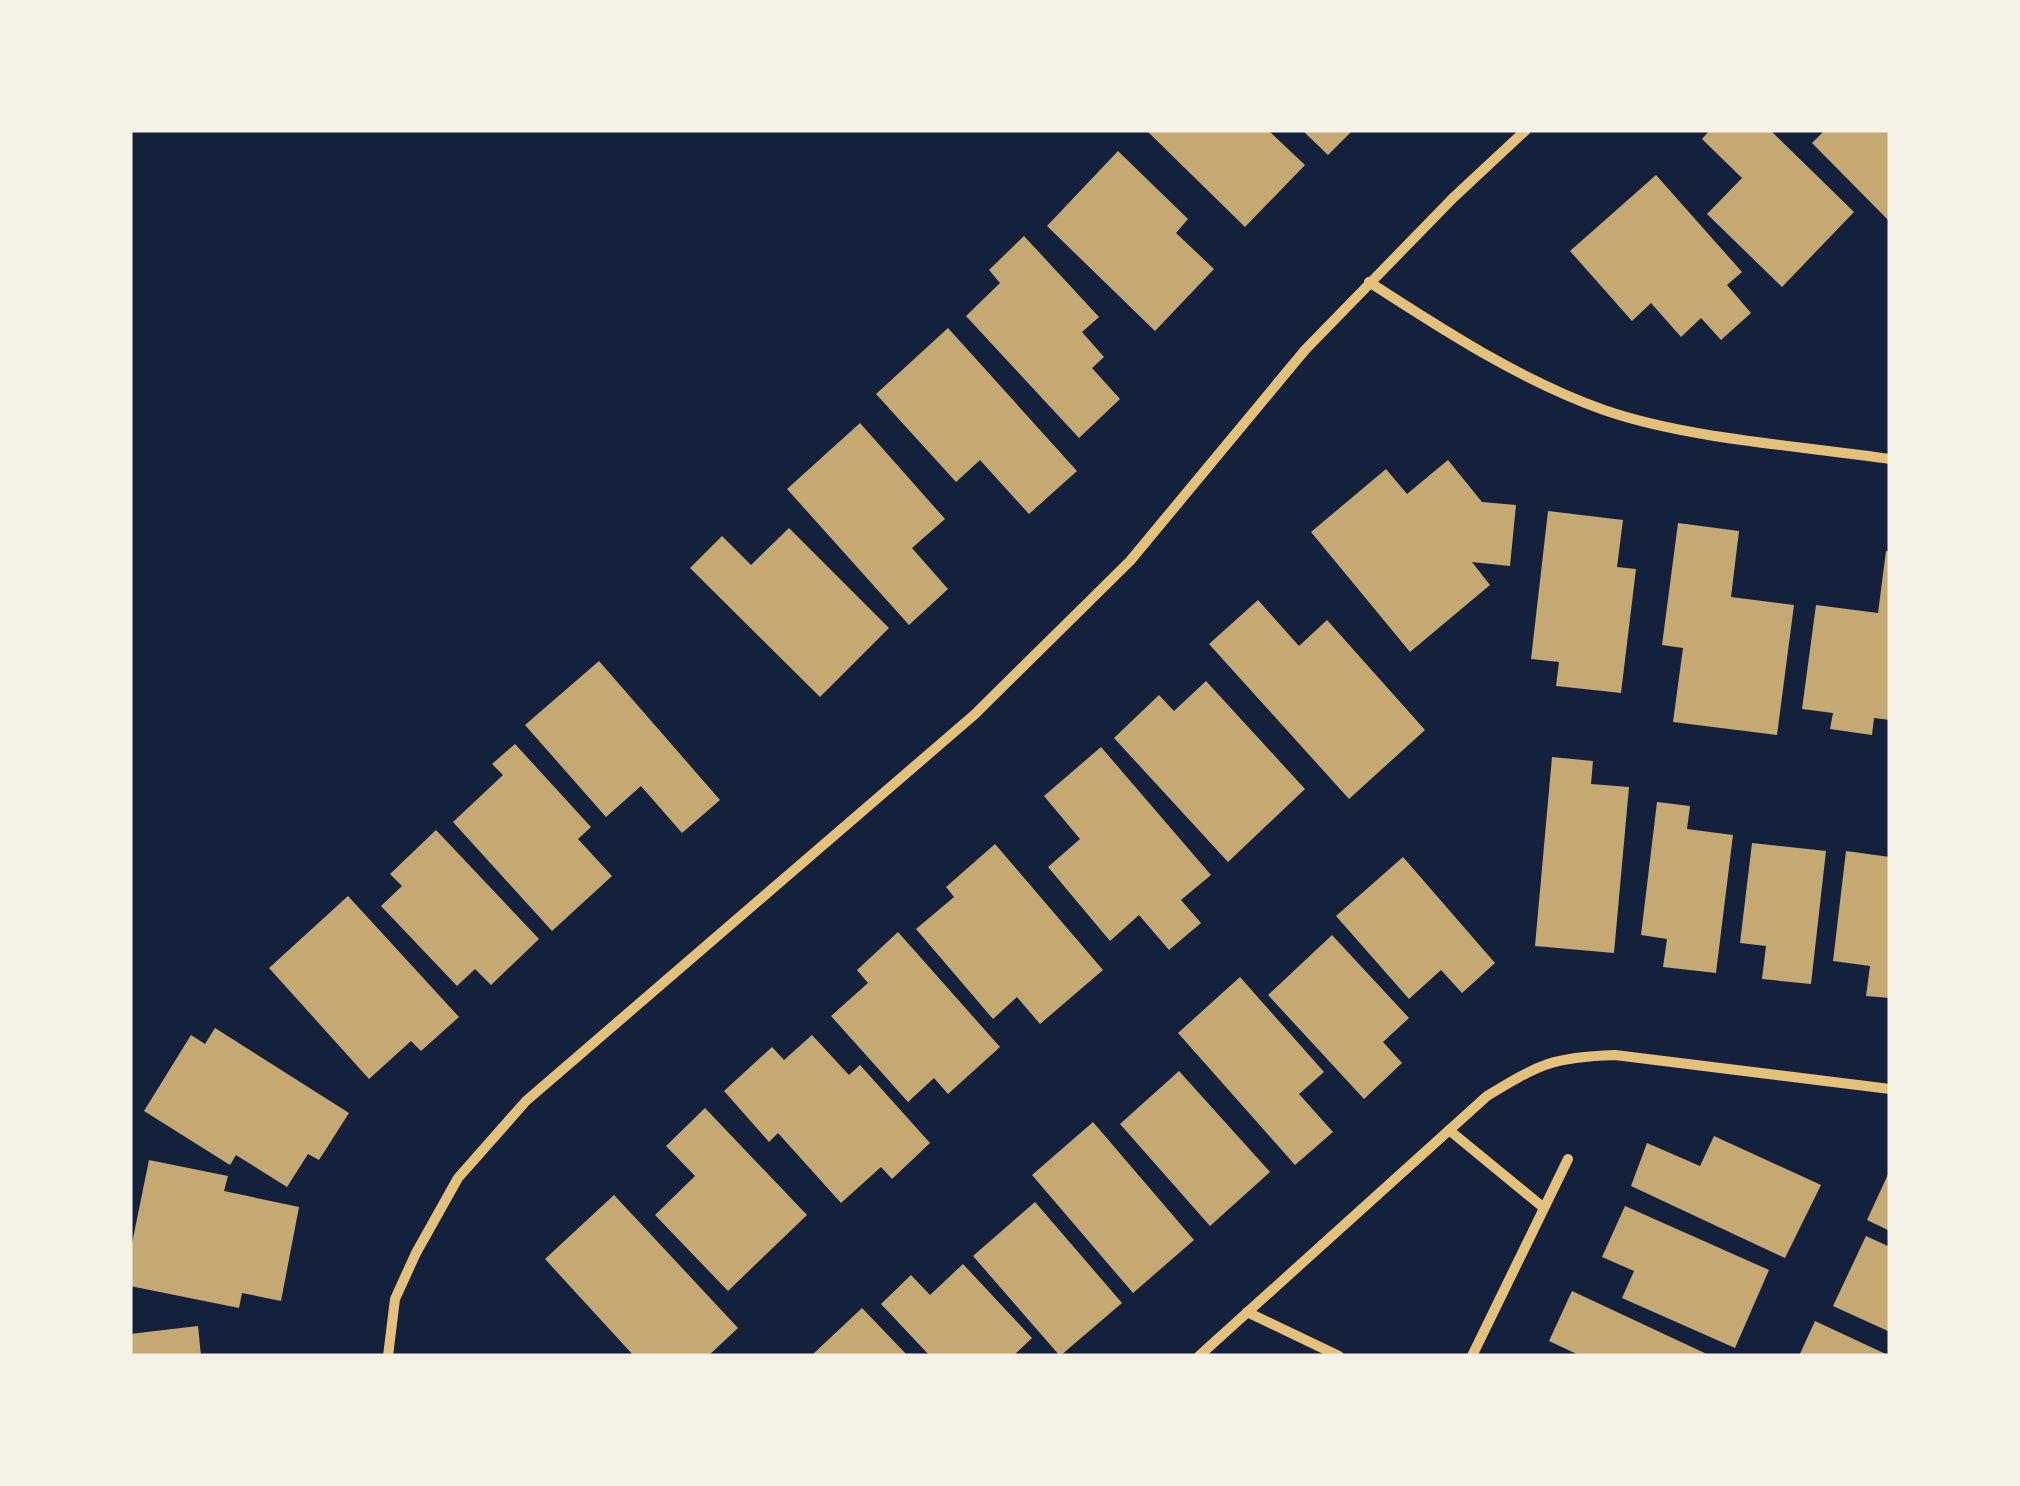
<svg xmlns="http://www.w3.org/2000/svg" width="2020" height="1486" viewBox="0 0 2020 1486" font-family="Mulish,sans-serif">
<style>
.building{fill:#c6a872}
.lines{fill:none;stroke-linecap:round;stroke-linejoin:round}
.minor{stroke:#e5c07b;stroke-width:10}
</style>
<rect width="100%" height="100%" fill="#14213d"/>
<!-- building -->
<path class="building" d="M1146 130H1268L1305 165 1245 227Z
M1302 130H1353L1328 155Z
M1710 130H1770L1854 212 1782 287 1707 214 1742 178 1702 139Z
M1825 130H1890V222L1812 143Z
M1118 151 1188 219 1176 233 1214 269 1155 331 1047 226Z
M1656 175 1742 272 1727 285 1751 313 1721 340 1701 318 1681 337 1651 303 1632 321 1570 251Z
M1024 236 1099 317 1082 332 1104 357 1092 368 1120 399 1079 438 966 316 1000 283 989 270Z
M948 328 1077 471 1029 514 980 460 956 482 876 394Z
M860 423 945 519 912 548 948 589 909 625 787 489Z
M1448 460 1482 502 1516 505 1510 566 1472 562 1490 585 1410 652 1311 532 1386 469 1407 494Z
M1548 511 1623 520 1617 567 1636 569 1621 693 1556 686 1559 662 1531 659Z
M1678 523 1739 531 1731 597 1794 605 1777 735 1673 722 1683 648 1662 645Z
M789 528 889 628 820 697 690 568 722 536 751 565Z
M1886 551 1890 552V720L1874 718 1872 735 1830 729 1833 713 1802 709 1816 605 1878 613Z
M1258 600 1299 646 1327 620 1425 730 1349 799 1209 644Z
M599 661 720 800 682 833 641 786 606 817 525 725Z
M1206 681 1305 789 1228 862 1114 738 1159 695 1174 711Z
M515 744 591 827 578 839 612 876 552 931 453 822 503 775 492 764Z
M1101 747 1211 875 1181 900 1201 923 1169 950 1139 915 1110 941 1048 867 1080 839 1044 796Z
M1552 757 1593 761 1591 784 1629 787 1614 953 1535 946Z
M1657 802 1690 806 1687 829 1733 835 1716 973 1663 967 1667 939 1641 935Z
M436 830 539 939 491 985 475 969 457 986 381 906 402 886 390 874Z
M1752 843 1826 851 1811 984 1762 979 1766 946 1740 943Z
M995 844 1103 970 1040 1024 1017 997 993 1019 916 929 954 897 946 887Z
M1846 851 1890 857V998L1866 996 1870 966 1833 961Z
M1403 857 1495 963 1462 993 1441 970 1409 999 1336 916Z
M348 896 459 1017 421 1051 411 1041 369 1079 269 968Z
M898 932 1000 1047 948 1094 934 1078 908 1102 831 1016 868 983 857 970Z
M1332 935 1409 1018 1383 1042 1402 1063 1364 1099 1268 995Z
M1240 977 1324 1072 1299 1094 1333 1132 1295 1165 1178 1033Z
M215 1028 349 1113 319 1160 308 1154 287 1187 236 1155 230 1165 144 1111 191 1035 205 1044Z
M812 1035 849 1075 860 1065 930 1143 892 1179 881 1167 841 1203 778 1133 769 1142 724 1091 772 1047 784 1060Z
M1179 1071 1270 1172 1210 1226 1120 1124Z
M705 1108 807 1215 728 1291 655 1215 695 1176 666 1146Z
M1093 1122 1194 1240 1133 1293 1032 1175Z
M1714 1136 1821 1185 1785 1258 1631 1186 1647 1143 1700 1166Z
M149 1160 228 1176 224 1191 299 1207 281 1301 242 1293 239 1308 130 1286V1253Z
M1890 1170V1231L1867 1220Z
M614 1195 738 1328 708 1356H634L545 1259Z
M1035 1202 1122 1303 1060 1356 973 1256Z
M1625 1206 1769 1270 1735 1348 1622 1298 1634 1271 1602 1257Z
M1866 1236 1890 1247V1332L1833 1306Z
M963 1264 1032 1338 1013 1356H930L881 1304 911 1275 930 1295Z
M1572 1291 1711 1356H1581L1549 1341Z
M862 1308 908 1356H811Z
M1815 1321 1890 1356H1799Z
M198 1326 201 1356H130V1334Z"/>
<g class="lines">
<!-- minor -->
<path class="minor" d="M1369 282C1443 330 1520 380 1604 410 1687 439 1802 446 1890 459
M1449 1130 1544 1208
M1247 1312 1339 1356
M388 1356 395 1299 416 1253 458 1178 526 1101 974 715 1130 561 1305 350 1453 198 1526 130
M1199 1356 1487 1096C1540 1064 1552 1057 1615 1055L1890 1089
M1472 1356 1568 1159"/>
</g>
<!-- border -->
<rect width="2020" height="1486" fill="none" stroke="#f6f1e7" stroke-width="265"/>
</svg>
